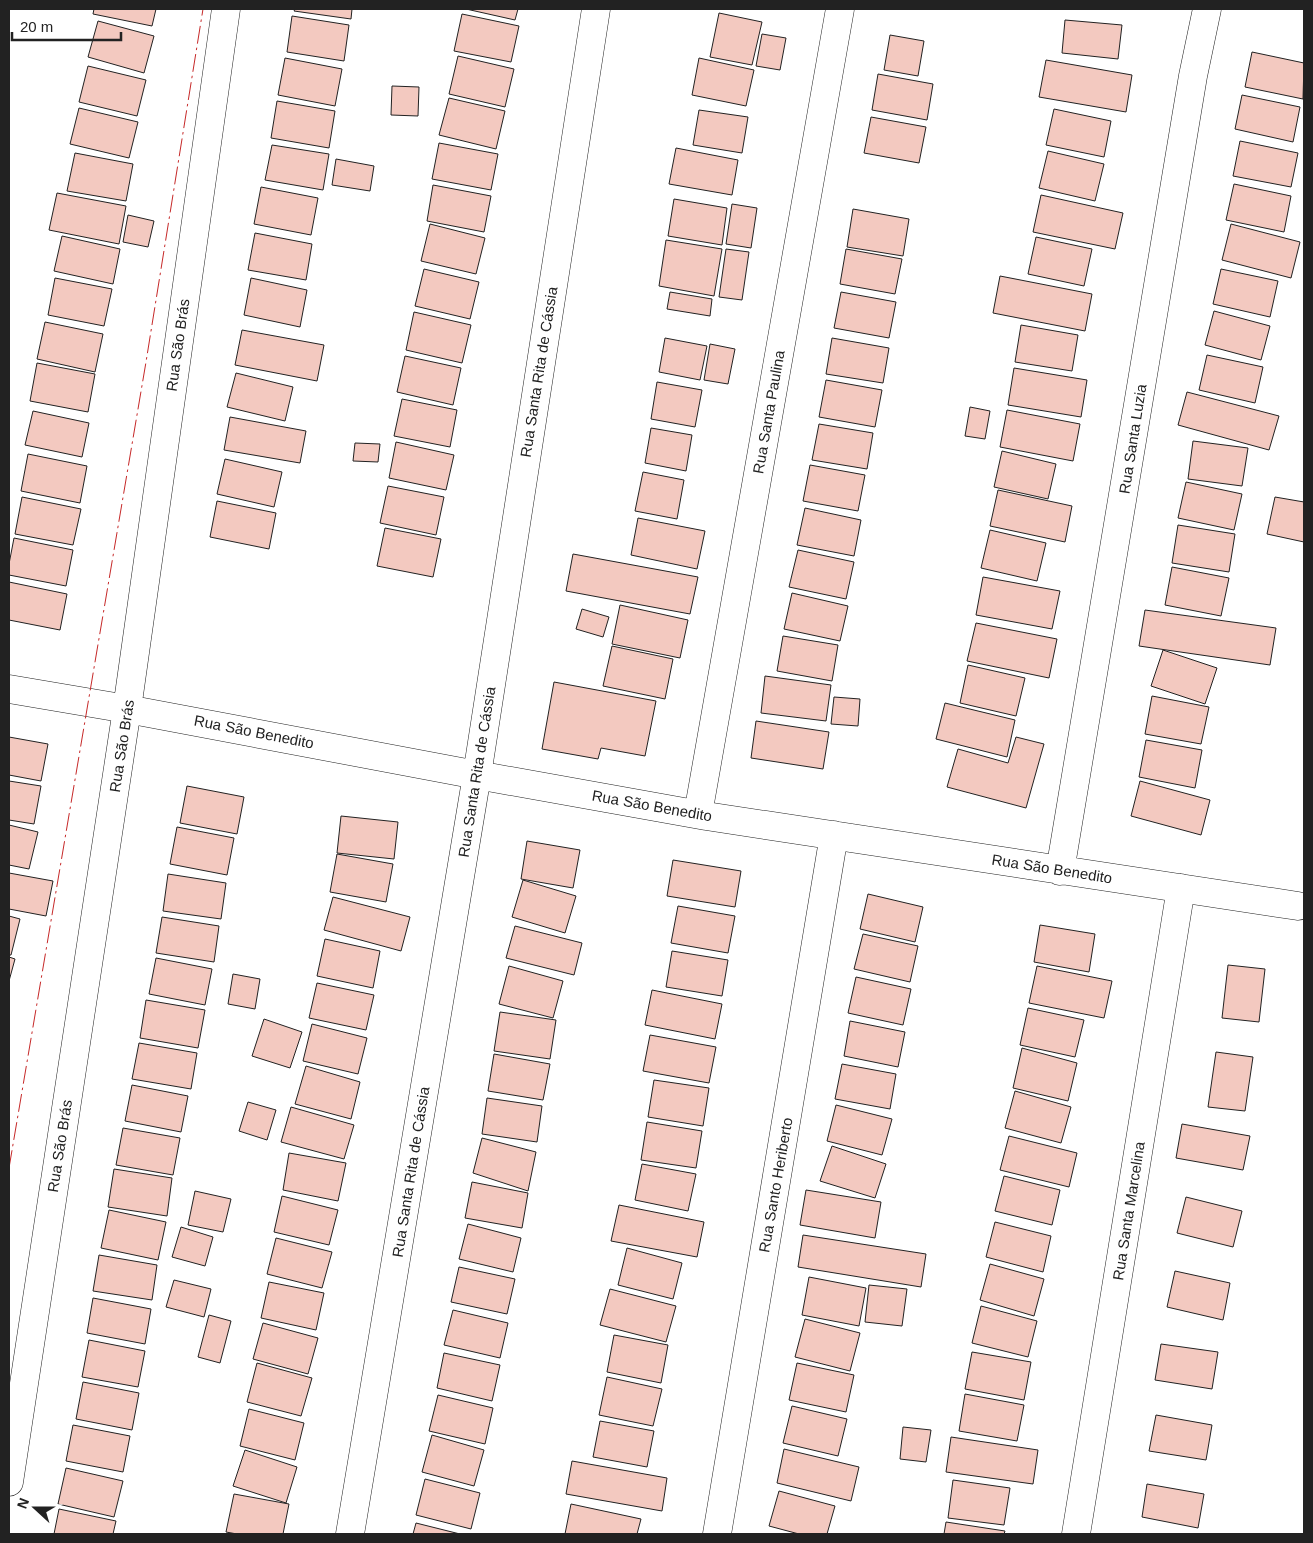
<svg xmlns="http://www.w3.org/2000/svg" width="1313" height="1543" viewBox="0 0 1313 1543" font-family="Helvetica,sans-serif">
<style>
.building{fill:#f3c9c0;stroke:#222}
.lines{fill:none;stroke-linecap:round;stroke-linejoin:round}
.minor-casing{stroke:#222;stroke-width:29}
.minor{stroke:#fff;stroke-width:28}
.power{stroke:#c62828;stroke-width:1;stroke-dasharray:18 4 2.5 4;stroke-linecap:butt}
.labels{text-anchor:middle;stroke-width:4;stroke-linejoin:round;paint-order:stroke}
.street-label{font-size:15px;fill:#222;stroke:#fff}
</style>
<rect width="100%" height="100%" fill="#fff"/>
<!-- building -->
<path class="building" d="M94 9H156L152 26 93 14Z
M295 9H352L351 19 294 11Z
M466 9H518L515 20Z
M719 13 762 22 752 65 710 57Z
M462 14 519 26 511 62 454 51Z
M292 16 349 25 344 61 287 52Z
M1065 20 1122 25 1118 59 1062 53Z
M98 21 154 36 144 73 88 57Z
M762 34 786 38 780 70 756 66Z
M890 35 924 41 918 76 884 70Z
M1252 52 1304 63 1303 99 1245 87Z
M458 56 514 69 505 107 449 94Z
M285 58 342 69 335 106 278 95Z
M699 58 754 70 746 106 692 95Z
M1046 60 1132 75 1126 112 1039 97Z
M88 66 146 80 137 116 79 102Z
M878 74 933 84 927 120 872 110Z
M392 86 419 87 418 116 391 115Z
M1242 95 1300 107 1293 142 1235 129Z
M449 98 505 111 496 149 439 135Z
M277 101 335 111 329 148 271 138Z
M79 108 138 122 129 158 70 144Z
M1054 109 1111 121 1104 157 1046 145Z
M699 110 748 117 742 153 693 145Z
M871 117 926 127 919 163 864 153Z
M1240 141 1298 153 1291 187 1233 176Z
M439 143 498 154 491 190 432 179Z
M272 145 329 154 323 190 265 180Z
M676 148 738 160 732 195 669 184Z
M1048 151 1104 164 1095 201 1039 188Z
M75 153 133 164 126 201 67 191Z
M336 159 374 166 370 191 332 185Z
M1234 184 1291 196 1284 232 1226 220Z
M433 185 491 196 484 232 427 221Z
M261 187 318 198 311 235 254 224Z
M57 193 126 206 119 244 49 230Z
M1041 195 1123 213 1115 249 1033 232Z
M674 199 727 208 722 245 668 236Z
M732 204 757 208 751 248 726 244Z
M853 209 909 219 903 256 847 247Z
M128 215 154 221 148 247 123 242Z
M430 224 485 238 476 274 421 261Z
M1231 224 1300 242 1291 278 1222 260Z
M255 233 312 244 306 280 248 270Z
M62 236 120 249 113 284 54 271Z
M1036 237 1092 249 1084 286 1028 274Z
M666 240 722 249 714 296 659 286Z
M726 249 749 252 742 300 719 297Z
M846 249 902 259 895 294 840 284Z
M424 269 479 282 470 319 415 306Z
M1221 269 1278 281 1270 317 1213 304Z
M1000 276 1092 294 1085 331 993 313Z
M55 278 112 289 104 326 48 315Z
M251 278 307 290 300 327 244 315Z
M670 292 712 299 710 316 667 309Z
M841 292 896 302 889 338 834 328Z
M1214 311 1270 326 1261 360 1205 345Z
M414 312 471 325 462 363 406 350Z
M45 322 103 334 95 372 37 359Z
M1021 325 1078 335 1072 371 1015 362Z
M242 330 324 345 317 381 235 365Z
M665 338 707 346 700 380 659 372Z
M832 338 889 348 883 383 826 374Z
M710 344 735 349 728 384 704 380Z
M1207 355 1263 367 1255 403 1199 390Z
M405 356 461 368 453 405 397 392Z
M37 363 95 374 88 412 30 401Z
M1014 368 1087 380 1081 417 1008 405Z
M236 373 293 387 285 421 227 407Z
M826 380 882 390 875 427 819 417Z
M657 382 702 390 695 427 651 419Z
M1187 392 1279 416 1269 450 1178 425Z
M402 399 457 410 450 447 394 436Z
M970 407 990 411 985 439 965 436Z
M1007 410 1080 424 1073 461 1000 447Z
M33 411 89 423 82 457 25 445Z
M230 417 306 431 300 463 224 450Z
M819 424 873 433 867 469 812 460Z
M651 428 692 435 686 471 645 463Z
M1193 441 1248 448 1242 486 1188 479Z
M396 442 454 455 446 490 389 478Z
M355 443 380 444 378 462 353 461Z
M1002 451 1056 464 1048 499 994 487Z
M28 454 87 466 80 503 21 491Z
M225 459 282 472 274 507 217 494Z
M810 465 865 475 858 511 803 501Z
M643 472 684 480 677 519 635 511Z
M1186 482 1242 494 1234 530 1178 518Z
M388 486 444 497 436 535 380 523Z
M998 490 1072 506 1065 542 990 526Z
M22 497 81 509 73 545 15 534Z
M1275 497 1304 502V542L1267 534Z
M217 501 276 513 269 549 210 537Z
M805 508 861 520 854 556 797 545Z
M638 518 705 531 697 569 631 555Z
M1178 525 1235 534 1229 572 1172 563Z
M385 528 441 539 433 577 377 566Z
M990 530 1046 543 1037 581 981 568Z
M14 538 73 550 66 586 9 575V564Z
M798 550 854 562 846 599 789 587Z
M573 554 698 577 690 614 566 591Z
M1172 567 1229 578 1221 616 1165 605Z
M983 577 1060 591 1052 629 976 615Z
M9 582 67 594 60 630 9 620Z
M792 593 848 606 840 641 784 629Z
M620 605 688 620 680 658 612 644Z
M582 609 609 617 603 637 576 629Z
M1145 610 1276 628 1270 665 1139 646Z
M976 623 1057 639 1049 678 967 661Z
M783 636 838 645 832 681 777 671Z
M612 646 673 659 665 699 603 686Z
M1163 650 1217 668 1205 704 1151 686Z
M968 665 1025 678 1016 716 960 703Z
M765 676 831 685 826 721 761 713Z
M554 682 656 701 645 756 601 748 598 759 542 749Z
M1152 696 1209 707 1201 744 1145 734Z
M834 697 860 699 858 726 831 724Z
M945 703 1015 720 1007 757 936 739Z
M756 721 829 732 823 769 751 758Z
M9 737 48 744 41 781 9 775Z
M1016 737 1044 744 1026 808 947 787 958 749 1008 763Z
M1146 740 1202 750 1195 788 1139 777Z
M9 781 41 786 34 824 9 820Z
M1140 781 1210 800 1201 835 1131 816Z
M187 786 244 797 237 834 180 823Z
M341 816 398 822 394 859 337 853Z
M9 825 38 832 29 869 9 865Z
M177 827 234 838 227 875 170 864Z
M527 841 580 850 573 888 521 879Z
M337 854 393 864 386 902 330 892Z
M673 860 741 871 735 907 667 896Z
M9 873 53 881 46 916 9 909Z
M168 874 226 883 221 919 163 911Z
M523 880 576 896 565 933 512 917Z
M868 894 923 907 915 942 860 929Z
M333 897 410 917 401 951 324 930Z
M678 906 735 916 728 953 671 943Z
M9 916 20 919 11 955H9Z
M162 917 219 926 214 962 156 953Z
M1040 925 1095 934 1089 972 1034 962Z
M515 926 582 943 574 975 506 958Z
M863 934 918 946 910 982 854 969Z
M325 939 380 951 373 988 317 976Z
M672 951 728 960 722 996 666 987Z
M9 957 15 959 9 981Z
M156 958 212 969 205 1005 149 994Z
M1228 965 1265 969 1259 1022 1222 1018Z
M509 966 563 981 553 1018 499 1004Z
M1037 966 1112 981 1104 1018 1029 1003Z
M233 974 260 979 255 1009 228 1004Z
M856 977 911 989 903 1025 848 1013Z
M317 983 374 995 366 1030 309 1018Z
M652 990 722 1004 715 1039 645 1025Z
M146 1000 205 1010 198 1048 140 1038Z
M1028 1008 1084 1020 1075 1057 1020 1045Z
M500 1012 556 1020 550 1059 494 1051Z
M264 1019 302 1032 290 1068 252 1056Z
M850 1021 905 1032 898 1067 844 1056Z
M312 1024 367 1038 358 1074 303 1061Z
M650 1035 716 1047 709 1083 643 1071Z
M139 1043 197 1053 191 1089 132 1079Z
M1022 1048 1077 1063 1068 1101 1013 1088Z
M1216 1052 1253 1057 1245 1111 1208 1107Z
M494 1054 550 1064 543 1100 488 1091Z
M842 1064 896 1074 890 1109 835 1099Z
M306 1066 360 1082 351 1119 295 1104Z
M654 1080 709 1088 703 1126 648 1117Z
M132 1085 188 1096 181 1132 125 1121Z
M1015 1091 1071 1107 1061 1143 1005 1128Z
M487 1098 542 1106 537 1142 482 1134Z
M248 1102 276 1110 267 1140 239 1131Z
M836 1105 892 1119 882 1155 827 1141Z
M291 1107 354 1125 344 1159 281 1142Z
M647 1122 702 1131 696 1168 641 1160Z
M1182 1124 1250 1136 1243 1170 1176 1158Z
M123 1128 180 1138 173 1175 116 1165Z
M1009 1136 1077 1153 1069 1187 1000 1170Z
M482 1138 536 1152 528 1191 473 1173Z
M832 1146 886 1164 875 1198 820 1181Z
M289 1153 346 1163 338 1201 283 1190Z
M642 1164 696 1174 688 1211 635 1200Z
M114 1169 172 1178 167 1216 108 1207Z
M1004 1176 1060 1190 1052 1225 995 1211Z
M472 1182 528 1193 522 1228 465 1218Z
M806 1190 881 1202 875 1238 800 1225Z
M195 1191 231 1199 223 1232 188 1225Z
M282 1196 338 1210 329 1245 274 1232Z
M1186 1197 1242 1211 1233 1247 1177 1233Z
M619 1205 704 1222 697 1257 611 1241Z
M109 1210 166 1222 158 1260 101 1248Z
M995 1222 1051 1236 1043 1272 986 1257Z
M468 1224 521 1238 513 1272 459 1259Z
M181 1227 213 1237 205 1266 172 1257Z
M803 1235 926 1254 921 1287 798 1267Z
M276 1238 332 1252 322 1288 267 1274Z
M627 1248 682 1263 673 1299 618 1285Z
M99 1255 157 1265 152 1300 93 1291Z
M990 1264 1044 1279 1034 1316 980 1300Z
M459 1267 515 1279 507 1314 451 1302Z
M1175 1271 1230 1283 1223 1320 1167 1307Z
M809 1277 866 1288 859 1326 802 1315Z
M174 1280 211 1289 204 1317 166 1307Z
M269 1282 324 1293 316 1330 261 1318Z
M869 1285 907 1289 902 1326 865 1322Z
M610 1289 676 1306 666 1342 600 1325Z
M93 1298 151 1309 145 1344 87 1333Z
M981 1306 1037 1321 1028 1357 972 1343Z
M453 1310 508 1323 500 1358 444 1345Z
M209 1315 231 1321 220 1363 198 1357Z
M805 1319 860 1333 850 1371 795 1357Z
M263 1323 318 1338 308 1374 253 1359Z
M614 1335 668 1345 661 1383 607 1372Z
M89 1340 145 1351 138 1387 82 1377Z
M1161 1344 1218 1352 1212 1389 1155 1380Z
M972 1352 1031 1362 1024 1400 965 1389Z
M444 1353 500 1365 492 1401 437 1388Z
M257 1363 312 1378 301 1416 247 1402Z
M797 1363 854 1375 846 1412 789 1400Z
M607 1377 662 1389 653 1426 599 1415Z
M83 1382 139 1393 132 1430 76 1419Z
M965 1394 1024 1405 1017 1441 959 1431Z
M438 1395 493 1408 485 1444 429 1431Z
M792 1406 847 1419 838 1456 783 1443Z
M249 1409 304 1423 295 1460 240 1446Z
M1156 1415 1212 1425 1206 1460 1149 1451Z
M600 1421 654 1431 647 1467 593 1457Z
M73 1425 130 1436 123 1472 66 1461Z
M903 1427 931 1430 926 1462 900 1459Z
M432 1435 484 1450 474 1486 422 1472Z
M951 1437 1038 1450 1033 1484 946 1472Z
M784 1449 859 1467 851 1501 777 1483Z
M245 1450 297 1467 286 1503 233 1486Z
M572 1461 667 1478 662 1511 566 1494Z
M66 1468 123 1481 114 1517 58 1504Z
M425 1479 480 1493 471 1529 416 1515Z
M953 1480 1010 1488 1004 1525 948 1518Z
M1147 1484 1204 1494 1198 1528 1142 1517Z
M779 1491 835 1506 827 1534H799L769 1526Z
M234 1494 289 1504 283 1534H237L226 1532Z
M571 1504 641 1519 637 1534H565Z
M59 1509 116 1521 113 1534H54Z
M946 1522 1005 1531 1004 1534H944Z
M416 1523 460 1534H413Z"/>
<g class="lines">
<!-- minor casing -->
<g class="minor-casing">
<path id="minor" d="M9 689 127 709 477 775 706 816 1298 906
M698 814 840 9
M1060 871 1193 76 1207 9
M9 1482 127 709 226 9
M350 1534 477 775 596 9
M717 1534 834 835
M1076 1534 1181 888"/>
</g>
<!-- minor -->
<use href="#minor" class="minor"/>
<!-- power -->
<path class="power" d="M9 1168 146 362 203 9"/>
</g>
<g class="labels">
<!-- street labels -->
<g class="street-label">
<text transform="translate(178 345) rotate(-82)" y="5">Rua São Brás</text>
<text transform="translate(539 372) rotate(-81)" y="5">Rua Santa Rita de Cássia</text>
<text transform="translate(769 412) rotate(-80)" y="5">Rua Santa Paulina</text>
<text transform="translate(1133 439) rotate(-81)" y="5">Rua Santa Luzia</text>
<text transform="translate(254 732) rotate(11)" y="5">Rua São Benedito</text>
<text transform="translate(122 746) rotate(-81)" y="5">Rua São Brás</text>
<text transform="translate(477 772) rotate(-81)" y="5">Rua Santa Rita de Cássia</text>
<text transform="translate(652 806) rotate(10)" y="5">Rua São Benedito</text>
<text transform="translate(1052 869) rotate(9)" y="5">Rua São Benedito</text>
<text transform="translate(60 1146) rotate(-81)" y="5">Rua São Brás</text>
<text transform="translate(411 1172) rotate(-81)" y="5">Rua Santa Rita de Cássia</text>
<text transform="translate(776 1185) rotate(-80)" y="5">Rua Santo Heriberto</text>
<text transform="translate(1129 1211) rotate(-81)" y="5">Rua Santa Marcelina</text>
</g>
</g>
<!-- border -->
<rect width="1313" height="1543" fill="none" stroke="#222222" stroke-width="20"/>
<!-- north arrow -->
<g transform="translate(35 1508) rotate(291)" stroke="#ffffff" stroke-width="4" paint-order="stroke">
<path d="M0-4L9 19L0 12L-9 19Z" fill="#222222"/>
<text y="-8" font-size="14" font-weight="bold" text-anchor="middle" fill="#222222">N</text>
</g>
<!-- scale -->
<path d="M12 32v8h109v-8" fill="none" stroke="#222222" stroke-width="2.5"/>
<text x="20" y="32" font-size="15" fill="#222222" stroke="#ffffff" stroke-width="4" paint-order="stroke">20 m</text>
</svg>
